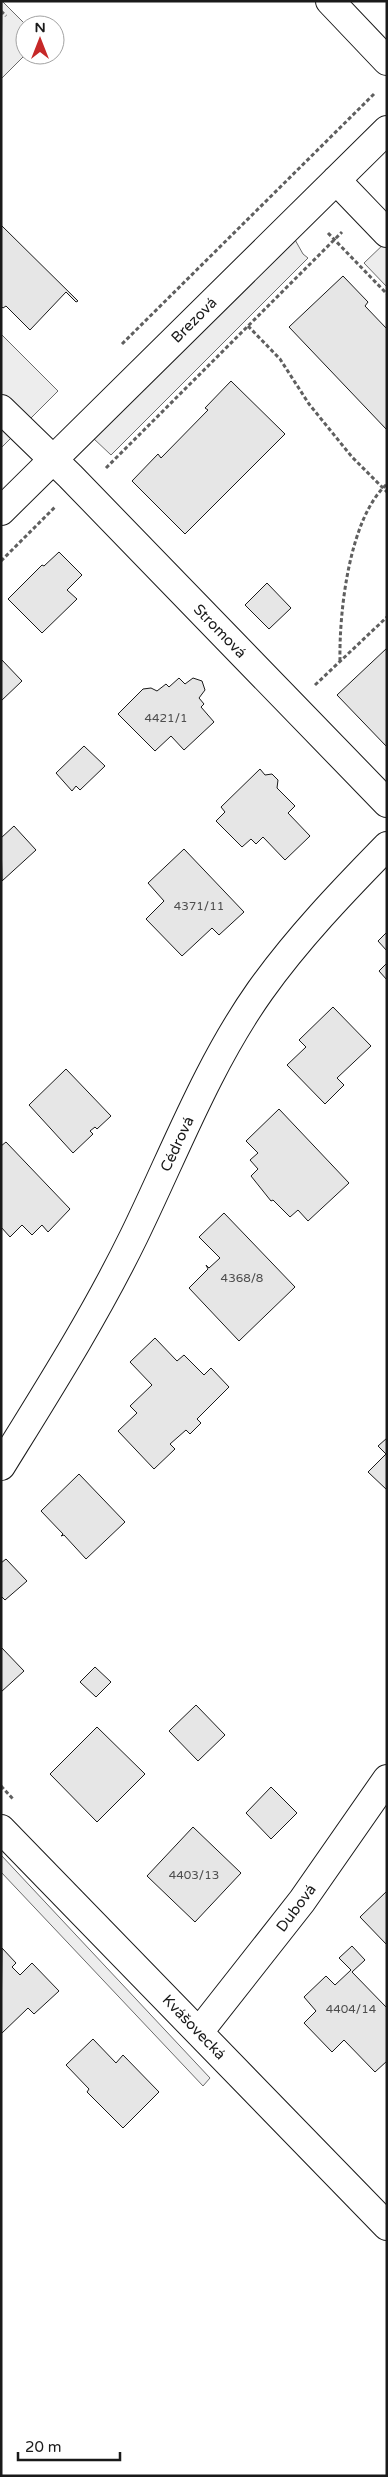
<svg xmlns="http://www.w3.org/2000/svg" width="388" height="2477" viewBox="0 0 388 2477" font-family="'Varela Round',sans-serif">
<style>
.parking{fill:#ededed;stroke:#6a6a6a}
.building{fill:#e6e6e6;stroke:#1a1a1a}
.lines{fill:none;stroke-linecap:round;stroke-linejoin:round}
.minor-casing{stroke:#1a1a1a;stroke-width:30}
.path{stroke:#5f5f5f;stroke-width:3;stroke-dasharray:4 2.5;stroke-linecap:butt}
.minor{stroke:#fff;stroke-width:28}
.labels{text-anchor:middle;stroke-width:4;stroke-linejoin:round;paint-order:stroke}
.number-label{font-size:12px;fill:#4d4d4d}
.street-label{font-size:15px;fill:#1a1a1a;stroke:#fff}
</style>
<rect width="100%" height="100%" fill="#fff"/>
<!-- parking -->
<path class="parking" d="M2 1 26 25 25 55 1 79Z
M294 238 303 254 308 258 111 455 93 438Z
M387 241V287L364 263Z
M1 334 58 391 1 448Z
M1 1855 210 2078 203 2086 1 1872Z"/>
<!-- building -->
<path class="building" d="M1 225 78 301 76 302 66 292 30 330 6 306 3 308 1 306Z
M343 276 368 302 365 306 387 329V430L289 327Z
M231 381 285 434 185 534 132 481 158 454 161 458 208 410 205 408Z
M59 552 82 575 67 590 77 599 42 633 8 599 42 565 44 566Z
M267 583 291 608 269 629 245 605Z
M387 648V747L337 695Z
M1 659 22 681 1 701Z
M179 678 185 684 193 678 202 681 205 690 199 698 204 704 201 707 214 722 184 750 171 736 155 751 118 714 143 689 151 688 157 691 166 684 169 687Z
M84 746 105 766 80 790 76 786 72 791 56 773Z
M260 769 265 775 272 774 278 780 277 788 295 806 288 813 310 836 285 860 263 837 256 844 251 839 242 847 216 821 225 812 221 807Z
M14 826 36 850 2 881 1 838Z
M184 849 244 912 219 935 212 928 182 956 146 919 164 901 148 883Z
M387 932V951L378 941Z
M387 963V980L379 971Z
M333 1007 371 1046 337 1078 344 1085 325 1104 287 1065 306 1047 299 1040Z
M66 1069 111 1116 97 1129 95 1127 90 1131 93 1134 73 1153 29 1105Z
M279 1109 349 1183 308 1221 298 1210 290 1217 273 1200 271 1201 251 1176 258 1169 250 1160 258 1153 246 1141Z
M6 1142 70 1209 48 1232 42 1225 32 1235 22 1225 10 1237 1 1227V1146Z
M224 1213 295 1287 239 1341 189 1288 208 1269 206 1265 209 1268 220 1258 199 1237Z
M155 1338 177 1361 184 1355 204 1375 211 1368 229 1387 197 1419 201 1423 190 1434 186 1430 170 1444 175 1449 154 1469 118 1431 137 1413 130 1406 152 1385 130 1362Z
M387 1438V1490L368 1472 386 1454 378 1446Z
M79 1474 125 1522 86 1559 64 1535 61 1536 63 1534 41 1511Z
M6 1559 27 1581 5 1600 1 1596V1563Z
M1 1647 24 1671 1 1692Z
M95 1667 111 1682 96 1697 80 1682Z
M196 1705 225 1735 198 1761 169 1731Z
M97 1727 145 1774 97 1822 50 1774Z
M271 1787 297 1813 271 1839 246 1813Z
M193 1827 241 1873 195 1922 147 1876Z
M387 1891V1945L360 1917Z
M352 1946 365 1960 352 1972 387 2008V2061L375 2072 344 2040 332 2052 304 2023 316 2011 304 1997 326 1976 335 1985 351 1970 339 1958Z
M2 1948 16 1963 12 1967 20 1975 32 1963 59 1991 34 2014 28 2008 1 2034Z
M93 2039 116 2063 123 2055 159 2092 123 2128 87 2092 89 2089 66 2065Z"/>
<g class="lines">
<!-- minor casing -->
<g class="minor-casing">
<path id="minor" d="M330 1 387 61
M336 180 387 233
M1 409 70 476 387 803
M1 511 387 130
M1 1466C48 1390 95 1316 134 1236 174 1154 207 1066 260 991 297 939 342 892 387 846
M1 1829 387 2226
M199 2032 302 1901 387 1779"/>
</g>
<!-- path -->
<path class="path" d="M1 11 6 16
M328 233 387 294
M248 326 280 359 309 404 352 457 387 492
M122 344 374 94
M106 468 342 232
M1 561 56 506
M340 661C339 613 349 518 387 484
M315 685 387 617
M1 1786 13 1799"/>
<!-- minor -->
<use href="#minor" class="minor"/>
</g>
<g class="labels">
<!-- number labels -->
<g class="number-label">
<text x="166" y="722">4421/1</text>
<text x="199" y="910">4371/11</text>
<text x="242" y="1282">4368/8</text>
<text x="194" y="1879">4403/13</text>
<text x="351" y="2013">4404/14</text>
</g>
<!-- street labels -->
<g class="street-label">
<text transform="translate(194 320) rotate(-45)" y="5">Brezová</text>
<text transform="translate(220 631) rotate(46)" y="5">Stromová</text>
<text transform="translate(177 1144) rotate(-65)" y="5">Cédrová</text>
<text transform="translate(296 1908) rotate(-53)" y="5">Dubová</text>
<text transform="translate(194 2027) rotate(46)" y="5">Kvášovecká</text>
</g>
</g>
<!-- border -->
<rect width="388" height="2477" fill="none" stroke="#1a1a1a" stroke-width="5"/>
<!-- north arrow -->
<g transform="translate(40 40)"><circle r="24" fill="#ffffff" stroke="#a3a3a3"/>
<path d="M0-4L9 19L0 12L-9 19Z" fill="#c62828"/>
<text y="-8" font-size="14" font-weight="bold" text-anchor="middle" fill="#1a1a1a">N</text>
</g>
<!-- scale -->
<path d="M18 2452v8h102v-8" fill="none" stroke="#1a1a1a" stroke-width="2.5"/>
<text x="25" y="2452" font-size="15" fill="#1a1a1a" stroke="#ffffff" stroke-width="4" paint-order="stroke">20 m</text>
</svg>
